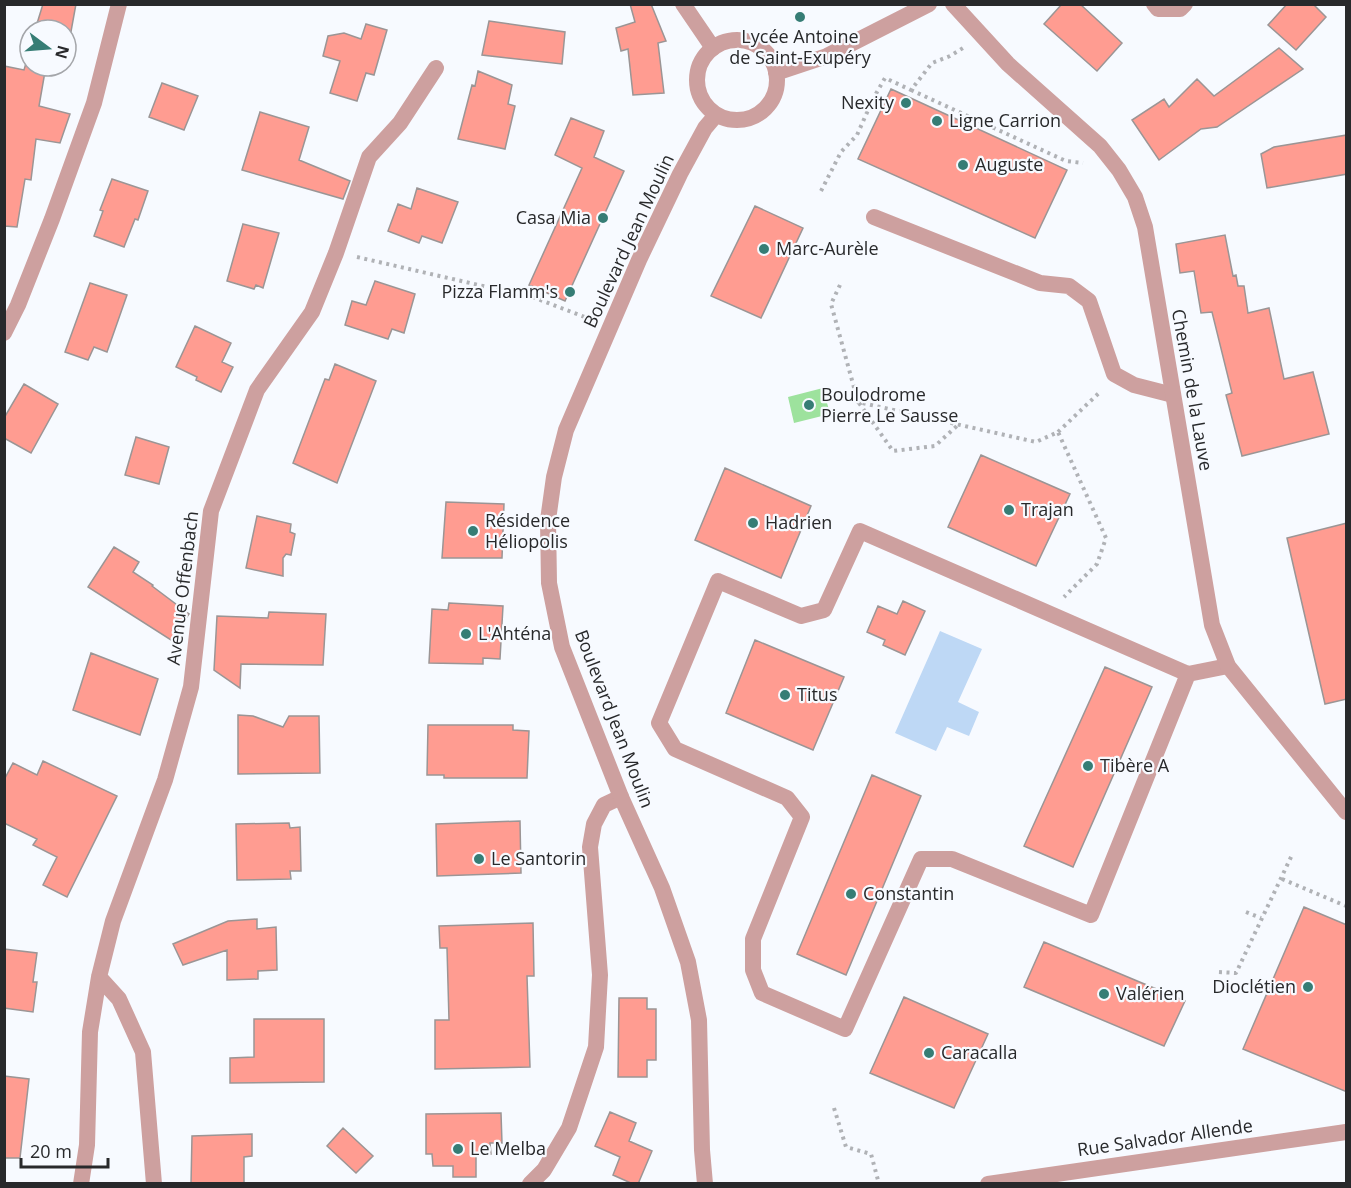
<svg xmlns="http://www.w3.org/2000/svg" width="1351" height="1188" viewBox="0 0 1351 1188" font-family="'Open Sans',sans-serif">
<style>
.green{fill:#9de29d}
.water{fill:#bed8f5}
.building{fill:#ff9c91;stroke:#9b9595;stroke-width:1.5}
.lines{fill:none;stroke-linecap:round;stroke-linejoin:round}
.path{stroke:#b0b2b6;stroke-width:4;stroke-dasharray:3 4.5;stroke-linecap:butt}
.service{stroke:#cda09f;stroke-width:16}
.minor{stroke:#cda09f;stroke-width:16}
.tertiary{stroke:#cda09f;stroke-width:16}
.poi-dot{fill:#367d75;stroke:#f7faff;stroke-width:2}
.labels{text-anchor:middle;stroke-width:4.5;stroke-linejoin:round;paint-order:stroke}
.poi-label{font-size:18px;fill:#28292b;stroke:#f7faff;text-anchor:start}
.street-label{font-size:18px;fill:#28292b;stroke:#f7faff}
</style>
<rect width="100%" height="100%" fill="#f7faff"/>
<!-- green -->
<path class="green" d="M823 388 830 414 794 423 788 397Z"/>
<!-- water -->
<path class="water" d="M940 631 982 649 958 702 979 712 969 736 947 727 936 751 895 733Z"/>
<!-- building -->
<path class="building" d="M43 4H76L70 37 66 36V30H35Z
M630 4H651L666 41 658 43 664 93 633 95 628 49 621 51 616 28 635 22Z
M1062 4H1080L1122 43 1097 71 1044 24Z
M1287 4H1313L1326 17 1296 50 1268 25Z
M489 21 565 32 562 64 482 55Z
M366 24 387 30 374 75 366 73 357 101 330 93 340 61 323 56 328 36 344 33 361 39Z
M1279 48 1303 69 1217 127 1201 129 1159 160 1132 120 1164 99 1169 107 1197 79 1214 96Z
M30 49V66H46L39 106 70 114 60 143 36 139 31 180 25 179 17 227 4 226V66L24 70Z
M478 71 512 85 508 104 515 106 505 149 458 139 472 85 475 86Z
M162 83 198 96 184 130 149 117Z
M891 89 1067 170 1035 238 858 159Z
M260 112 309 127 299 160 350 181 343 199 242 170Z
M571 118 604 131 594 157 624 171 565 301 529 285 582 168 555 155Z
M1347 135V174L1267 188 1261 154 1274 147Z
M112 179 148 191 138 220 135 219 124 247 94 236 103 211 100 210Z
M417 188 458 202 442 243 422 236 419 243 388 231 398 204 411 209Z
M755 206 803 228 761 318 711 296Z
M243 224 279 233 263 288 256 285 254 289 227 281Z
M1225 235 1233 276 1236 275 1238 286H1244L1248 313 1269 308 1284 379 1313 372 1329 434 1242 456 1226 395 1232 393 1212 312 1201 313 1194 271 1180 273 1176 244Z
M375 281 415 294 404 333 392 329 388 339 345 325 352 301 366 305Z
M90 283 127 295 107 352 94 347 88 360 65 352Z
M195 326 231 343 222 362 233 367 221 392 196 380 197 377 176 367Z
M335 364 376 381 337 483 293 463 325 379 329 380Z
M24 384 58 404 31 453 4 438V418Z
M136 437 169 447 159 484 125 475Z
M981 455 1070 494 1036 566 948 527Z
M725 468 811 506 781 578 695 540Z
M446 502 504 504 502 558H442Z
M257 516 291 524 290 532 295 534 291 555 286 554 283 558V576L246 568Z
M1347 523V699L1325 704 1287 538Z
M114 547 139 562 133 572 153 585 152 586 189 614 171 640 88 587Z
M903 601 925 611 905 655 883 645 885 640 867 632 878 606 897 614Z
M449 603 503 606 500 659 483 658V664L429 663 432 609 448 610Z
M269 612 326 614 323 665 241 664 240 688 214 670 217 616 268 618Z
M755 640 844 677 813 750 726 713Z
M91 653 158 679 140 735 73 710Z
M1105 667 1152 687 1073 867 1024 846Z
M238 715 253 716 283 727 289 716H319L320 773 238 774Z
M428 725H513V730L529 731 527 778H444V775H427Z
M43 761 117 796 67 897 43 885 57 857 33 845 37 839 4 823V780L13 763 37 775Z
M872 775 921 796 846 975 797 954Z
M520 821 521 873 437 876 436 824Z
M289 823 290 828 300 827 301 871H290L291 879 237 880 236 824Z
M1304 907 1347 925V1092L1243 1049Z
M257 919V929L276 927 277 970 258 971V979L227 980V950L183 965 173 944 228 921Z
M533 923 534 976H527L530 1067 435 1069V1020H449L447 948H440L439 926Z
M1044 942 1185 1001 1164 1046 1024 987Z
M4 949 37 953 33 982H37L33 1012 4 1008Z
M904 997 988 1034 954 1108 870 1073Z
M619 998H647V1009H656V1060H647V1077H618Z
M254 1019H324V1082L230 1083V1058L254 1057Z
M4 1076 29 1079 20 1158H4Z
M610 1112 636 1123 629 1141 652 1151 638 1184H633L613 1175 620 1157 595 1146Z
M501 1113 502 1143H490L491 1154H476V1177H453V1166H433L432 1154H426V1114Z
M343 1128 373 1156 356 1173 327 1146Z
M252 1134V1156L244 1157V1184H191L192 1136Z"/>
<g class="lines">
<!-- path -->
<path class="path" d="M911 90 1066 161 1083 163
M821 191 841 152 857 135 873 99 885 78 911 90 932 63 950 56 963 48
M357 257 535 298 590 319
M840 285 831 304 858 402 1036 442 1058 432 1106 538 1097 564 1064 597
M859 403 893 451 935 446 959 424
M1058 432 1101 391
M1282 879 1346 906
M1246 912 1261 918
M1219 972 1236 973 1292 855
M834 1108 846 1147 871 1154 879 1184"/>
<!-- service -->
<path class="service" d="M874 217 1040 283 1069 286 1089 301 1114 374 1134 385 1173 395
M1188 674 1091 915 952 859H921L845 1029 762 993 753 970V939L802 817 787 798 675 749 659 723 718 581 801 616 824 610 860 531 1188 674 1228 666"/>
<!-- minor -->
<path class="minor" d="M683 4 713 48
M953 4 1008 64 1100 146 1119 170 1135 197 1145 227 1212 625 1228 666 1346 812
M1154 4 1158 9H1180L1185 4
M4 333 18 305 52 219 94 103 119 4
M99 977 119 999 143 1052 154 1184
M81 1184 87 1145 90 1032 99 977 113 921 165 780 191 687 211 511 257 390 312 312 336 253 369 157 400 123 436 68
M530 1184 544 1170 569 1128 596 1047 600 975 590 847 594 824 604 805 621 797
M988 1184 1346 1132"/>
<!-- tertiary -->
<path class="tertiary" d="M697 80a40 40 0 1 1 80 0a40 40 0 1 1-80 0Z
M776 73 827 56 929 4
M705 1184 702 1150 699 1020 688 962 662 888 621 797 562 647 549 583 548 520 554 477 566 430 639 260 680 174 705 128 716 115"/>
</g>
<!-- markers -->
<g class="poi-dot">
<circle cx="800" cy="17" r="6"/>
<circle cx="906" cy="103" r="6"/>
<circle cx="937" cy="121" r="6"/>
<circle cx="963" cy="165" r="6"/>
<circle cx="603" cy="218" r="6"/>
<circle cx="764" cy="249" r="6"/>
<circle cx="570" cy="292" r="6"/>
<circle cx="809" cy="405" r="6"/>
<circle cx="1009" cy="510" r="6"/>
<circle cx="753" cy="523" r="6"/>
<circle cx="473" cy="531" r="6"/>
<circle cx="466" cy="634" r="6"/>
<circle cx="785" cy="695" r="6"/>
<circle cx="1088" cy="766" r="6"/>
<circle cx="479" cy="859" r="6"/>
<circle cx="851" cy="894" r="6"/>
<circle cx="1308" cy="987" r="6"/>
<circle cx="1104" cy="994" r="6"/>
<circle cx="929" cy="1053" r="6"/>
<circle cx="458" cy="1149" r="6"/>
</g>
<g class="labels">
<!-- poi labels -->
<g class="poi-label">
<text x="800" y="43" text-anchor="middle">Lycée Antoine<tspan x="800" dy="21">de Saint-Exupéry</tspan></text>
<text x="894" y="109" text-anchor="end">Nexity</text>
<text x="949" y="127">Ligne Carrion</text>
<text x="975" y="171">Auguste</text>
<text x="591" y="224" text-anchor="end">Casa Mia</text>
<text x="776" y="255">Marc-Aurèle</text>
<text x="558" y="298" text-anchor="end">Pizza Flamm's</text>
<text x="821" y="401">Boulodrome<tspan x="821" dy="21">Pierre Le Sausse</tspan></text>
<text x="1021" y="516">Trajan</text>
<text x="485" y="527">Résidence<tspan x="485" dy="21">Héliopolis</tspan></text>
<text x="765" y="529">Hadrien</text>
<text x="478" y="640">L'Ahténa</text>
<text x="797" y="701">Titus</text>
<text x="1100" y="772">Tibère A</text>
<text x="491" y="865">Le Santorin</text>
<text x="863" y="900">Constantin</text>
<text x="1296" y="993" text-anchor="end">Dioclétien</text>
<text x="1116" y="1000">Valérien</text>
<text x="941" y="1059">Caracalla</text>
<text x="470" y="1155">Le Melba</text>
</g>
<!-- street labels -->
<g class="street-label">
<text transform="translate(629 241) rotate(-65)" y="6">Boulevard Jean Moulin</text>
<text transform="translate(1192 390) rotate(80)" y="6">Chemin de la Lauve</text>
<text transform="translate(183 588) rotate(-83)" y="6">Avenue Offenbach</text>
<text transform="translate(614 719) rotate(69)" y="6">Boulevard Jean Moulin</text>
<text transform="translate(1165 1138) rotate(-8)" y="6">Rue Salvador Allende</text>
</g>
</g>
<!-- border -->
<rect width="1351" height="1188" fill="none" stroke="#28292b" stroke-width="12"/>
<!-- north arrow -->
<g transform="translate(48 48) rotate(106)"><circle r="28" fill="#f7faff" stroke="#a4a6aa" stroke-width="1.5"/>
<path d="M0-4.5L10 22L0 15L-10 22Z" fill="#367d75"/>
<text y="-9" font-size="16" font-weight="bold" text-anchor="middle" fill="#28292b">N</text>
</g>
<!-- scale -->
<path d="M21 1158v9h87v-9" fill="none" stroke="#28292b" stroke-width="3"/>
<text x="30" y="1158" font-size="18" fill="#28292b" stroke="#f7faff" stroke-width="4.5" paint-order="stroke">20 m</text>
</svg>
